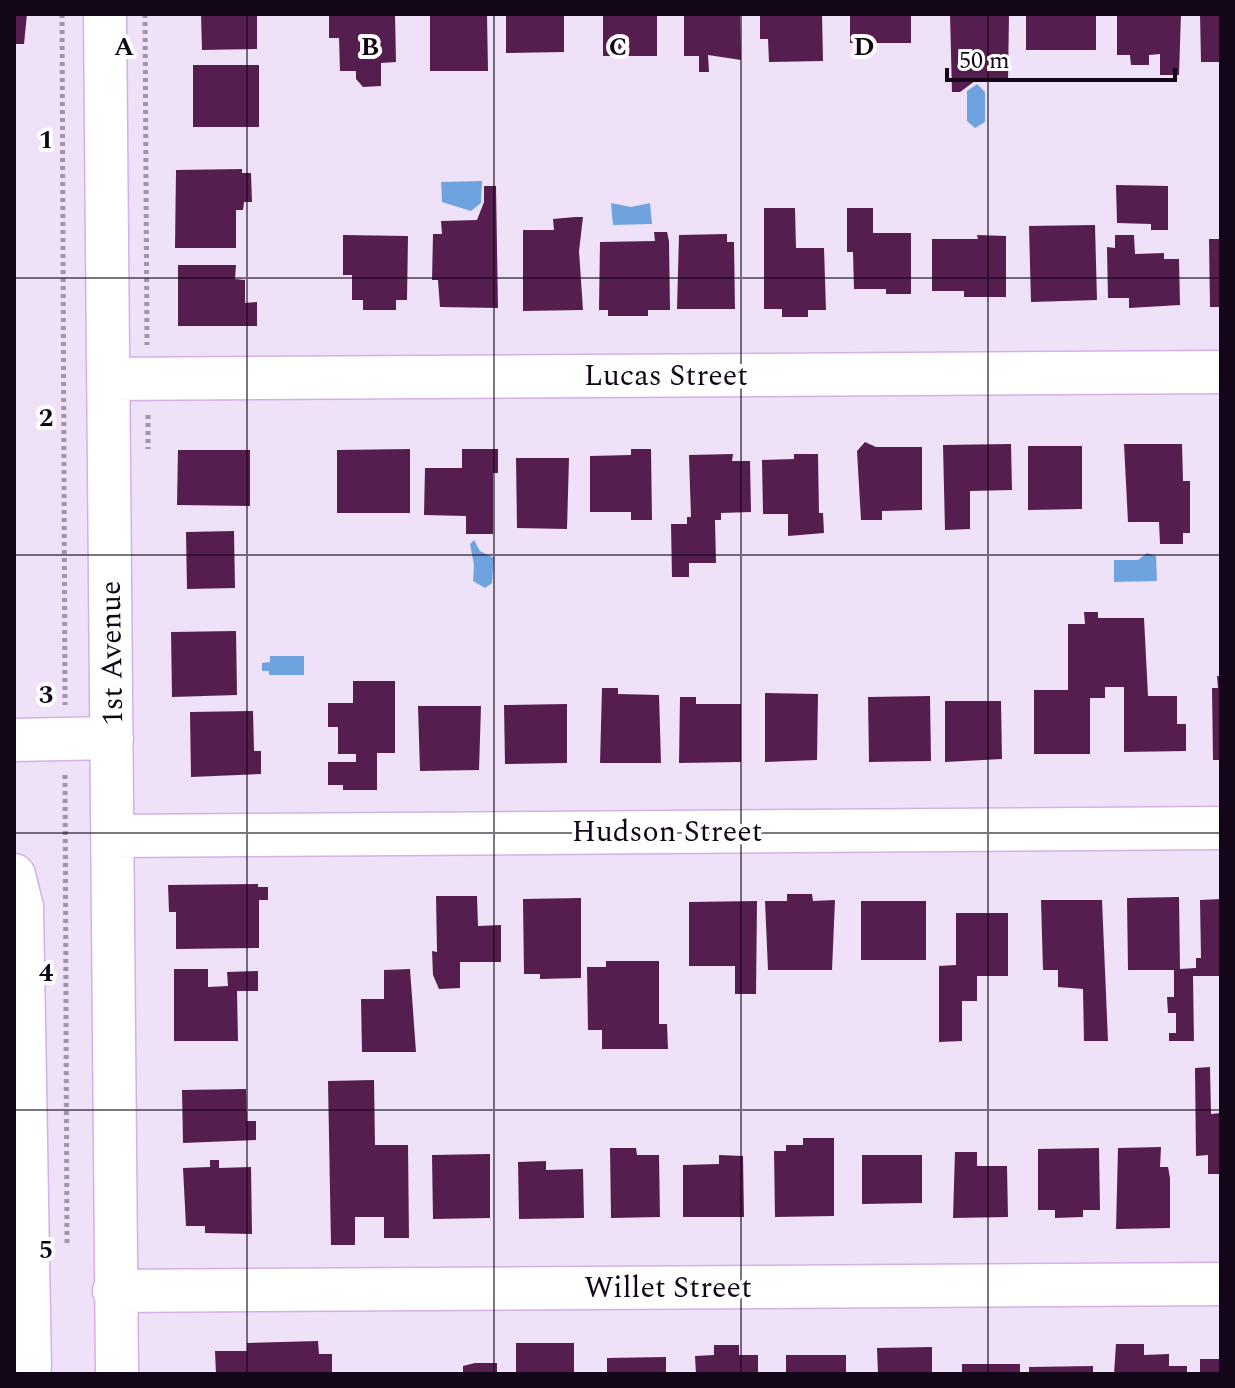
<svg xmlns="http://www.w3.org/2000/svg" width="1235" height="1388" viewBox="0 0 1235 1388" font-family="Spectral,serif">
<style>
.water{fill:#6fa3e0}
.building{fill:#561e4e}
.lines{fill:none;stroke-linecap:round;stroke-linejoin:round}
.minor-casing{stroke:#d3b1e6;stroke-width:45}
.path{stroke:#a295a9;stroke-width:5;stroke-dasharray:4 4;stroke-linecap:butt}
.minor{stroke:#fff;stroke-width:42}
.grid{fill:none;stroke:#120618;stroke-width:2;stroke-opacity:0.55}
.labels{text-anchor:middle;stroke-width:8;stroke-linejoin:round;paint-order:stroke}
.street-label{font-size:30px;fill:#120618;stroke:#fff}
.grid-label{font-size:26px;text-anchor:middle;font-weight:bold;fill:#120618;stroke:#fff;stroke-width:8;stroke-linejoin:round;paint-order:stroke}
</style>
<rect width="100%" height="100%" fill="#efe1f7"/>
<!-- water -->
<path class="water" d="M977 84 985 92V122L975 128 967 121V91Z
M482 181 481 203 471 211 442 202 441 182Z
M611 203 631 207 650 203 652 224 613 225Z
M474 540 480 551 494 558 492 583 485 588 473 581 474 565 470 544Z
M1147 553 1156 556 1157 581 1114 582V560H1138Z
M270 656H304V675H269V671H262V663L270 662Z"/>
<!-- building -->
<path class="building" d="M14 14H27L24 44H14Z
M201 14H257V49L202 50Z
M329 14H395L396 62 381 63V86L363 87 356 79V71H340L339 38H329Z
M430 14H487L488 71H430Z
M506 14H564V52L506 53Z
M603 14H657V56H603Z
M684 14H740L741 60 708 55 709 72H699V56H684Z
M760 14H822L823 61 769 62 768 39H760Z
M850 14H911V43H850Z
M950 14H1009L1008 81H975L960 92H952Z
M1026 14H1096V50H1026Z
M1117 14H1181L1179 75H1160V54L1149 55V65H1131L1130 55H1117Z
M1200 14H1221V62H1201Z
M193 65H259V127H193Z
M242 169V173H251L252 202H244L243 210H236V248H175L176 170Z
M1116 185 1168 186V230H1151V224L1117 223Z
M484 186H496L498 308 440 307 438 280H432L433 234H442L441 221 477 220 484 202Z
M764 208H795L796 248H824L826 310H808V317H782V309H764Z
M847 208H873V233H911V294H886V289H854L853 252H847Z
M575 217H583L579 251 583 310 523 311V230H554L553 219Z
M1095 225 1097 300 1031 302 1029 226Z
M654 232H667L669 241 670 310H648V316H608V310H599L600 242 655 241Z
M727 234V242H734L735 309H677L679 235Z
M343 235 408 236 407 300H396V310H363V300H352V275H343Z
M977 235 1006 236V297H964V291H932V239H978Z
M1115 235H1134L1135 254 1164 253V259H1179L1180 305 1129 308V298H1108L1107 247 1115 248Z
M1209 239H1221V307H1210Z
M178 265H236L235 279 245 280V303L257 302V326H178Z
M865 442 876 447H922V510L882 511V520H861L857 451Z
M1011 444 1012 490 970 491V529L945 530 943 445Z
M1124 444H1182L1183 481H1190V533H1183V544H1160L1159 522H1128Z
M1028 446H1082V509L1028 510Z
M410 449V513H337V450Z
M462 449H498V473H493V534H466V516L424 515 425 468H462Z
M631 449H651L652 520H631V512H590V456L631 455Z
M178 450H250V506L177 505Z
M733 454 732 461H750L751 512 721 513V520H715L716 563H689V577H672L671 524H687V517H691L689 455Z
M794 454H818L819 513H823L824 533 788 536V514H763L762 460 794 459Z
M516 458H569L567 529 517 528Z
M234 531 235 588 187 589 186 532Z
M1084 612H1098V618H1144L1148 696H1177V724H1186V751L1124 752V687H1105V698H1090V754H1034V690H1068V624H1085Z
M236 631 237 695 172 697 171 632Z
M1217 676H1221V760H1213L1212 688H1218Z
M353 681H395V753H377V790H343V785H328V762H356V754H338V727H328V703H353Z
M602 688H618V694L659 695 661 763H600Z
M765 693 818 694 817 760 765 762Z
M930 696 931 761 869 762 868 697Z
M680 697H696V704H741V762L679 763Z
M945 701H1001L1002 759 945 762Z
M567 704V763L505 764 504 705Z
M418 706H481L479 770 420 771Z
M253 711 254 751H261V774L191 777 190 712Z
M258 884V887H268V900H259V948L176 949V912H169L168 885Z
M787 894H812L813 901 835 900 832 970H768L765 901H787Z
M436 896H477L478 926 501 925V962H460V988L439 989 433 975 432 951 437 952Z
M1179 897 1180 969 1196 968V958H1201L1200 900 1221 899V976H1193L1194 1041H1169V1033H1176V1013H1168L1167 997H1174V970H1128L1127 898Z
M581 898V978L540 979V974H524L523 899Z
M1041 900H1102L1108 1041H1084L1083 989 1058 987V970H1043Z
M757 901 756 994H735V966H689V902Z
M861 901H926V960H861Z
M956 913H1008V976H977V1001H962V1041L939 1042V966L956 965Z
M606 961H659V1024H667L668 1049H602V1030H588L587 967H606Z
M174 969H208V987L228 986 227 972 258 971V991H237L238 1041H174Z
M410 969 416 1052H362L361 999H384V970Z
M1210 1067 1211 1114 1221 1113V1174H1208V1155L1196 1156 1195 1068Z
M374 1080 375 1145H408L409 1238H384V1217H355V1245H331L328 1081Z
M246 1089 247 1121H256V1140L183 1143 182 1090Z
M803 1138H834V1216L775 1217 774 1151H786V1145H803Z
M1161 1147 1160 1167H1168L1170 1178V1228L1116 1229 1118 1148Z
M610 1148H636L637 1155H659L660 1217 611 1218Z
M1099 1148 1100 1210H1083V1217L1055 1218V1210H1038V1149Z
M955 1152H977V1166H1007L1008 1217 953 1218Z
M490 1154V1218L433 1219 432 1155Z
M719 1155 743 1156 744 1217H683V1165L719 1164Z
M862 1155H922V1203L862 1204Z
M210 1160H219V1168L251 1167 252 1234 205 1233V1226H186L183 1168 210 1167Z
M546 1161V1170L583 1169 584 1218 519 1219 518 1162Z
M318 1341 319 1354H332V1374H216L215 1351H247V1343Z
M516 1343H574V1374H516Z
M1116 1344H1144V1355L1169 1354V1366H1187V1374H1114Z
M714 1345H739V1355H758V1374H696L695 1356 714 1355Z
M932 1347V1374H878L877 1348Z
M786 1355H846V1374H786Z
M666 1357V1374H607V1358Z
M1200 1359H1221V1374H1200Z
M475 1363H497V1374H463V1366Z
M962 1364H1020V1374H962Z
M1093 1366V1374H1029V1367Z"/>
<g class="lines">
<!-- minor casing -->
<g class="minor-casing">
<path id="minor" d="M105 14 117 1374
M110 379 1221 372
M14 740 112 738
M112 836 1221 828
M14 875 22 907 30 1374
M114 1291 1221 1284"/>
</g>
<!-- path -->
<path class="path" d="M62 14 65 705
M145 14 147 345
M148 415V449
M65 775 67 1245"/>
<!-- minor -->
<use href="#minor" class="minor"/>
</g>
<!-- grid -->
<path class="grid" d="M247 14V1374M494 14V1374M741 14V1374M988 14V1374M14 278H1221M14 555H1221M14 833H1221M14 1110H1221"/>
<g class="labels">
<!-- street labels -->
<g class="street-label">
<text x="666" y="385">Lucas Street</text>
<text transform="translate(111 653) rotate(-91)" y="10">1st Avenue</text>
<text x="667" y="841">Hudson Street</text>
<text x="668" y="1297">Willet Street</text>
</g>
</g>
<g class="grid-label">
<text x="124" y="55">A</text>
<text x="370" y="55">B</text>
<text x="618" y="55">C</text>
<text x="864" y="55">D</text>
<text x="46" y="148">1</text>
<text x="46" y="426">2</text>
<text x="46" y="703">3</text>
<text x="46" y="981">4</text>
<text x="46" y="1258">5</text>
</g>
<!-- border -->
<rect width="1235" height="1388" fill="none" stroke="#120618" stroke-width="32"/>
<!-- scale -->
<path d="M947 68v12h228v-12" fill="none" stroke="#120618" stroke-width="4"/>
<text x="959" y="68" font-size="24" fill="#120618" stroke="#ffffff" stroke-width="6" paint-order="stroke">50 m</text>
</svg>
